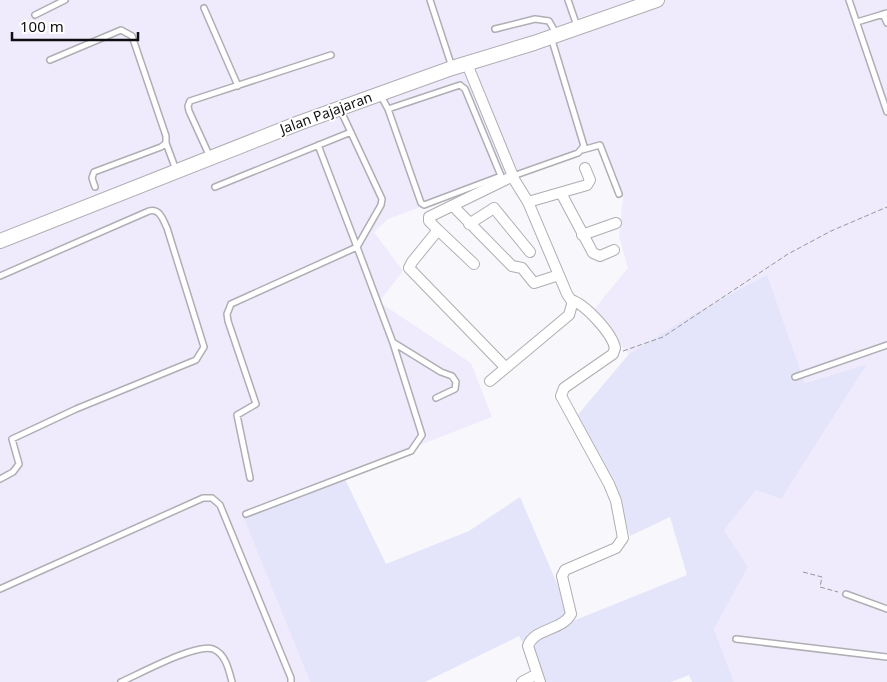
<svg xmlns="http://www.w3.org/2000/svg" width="887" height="682" viewBox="0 0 887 682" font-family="'Noto Sans',sans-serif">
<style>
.industrial{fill:#f0ebfc}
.green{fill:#e4e5fa}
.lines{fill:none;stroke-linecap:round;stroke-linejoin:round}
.lane-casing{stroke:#aeaeb3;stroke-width:8}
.street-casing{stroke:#aeaeb3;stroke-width:12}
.secondary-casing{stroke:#aeaeb3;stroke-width:16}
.path{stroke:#96969a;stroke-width:1;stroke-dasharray:5 2.5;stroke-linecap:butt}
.lane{stroke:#fff;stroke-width:5}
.street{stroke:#fff;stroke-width:10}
.secondary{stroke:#fff;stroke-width:14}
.labels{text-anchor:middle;stroke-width:4;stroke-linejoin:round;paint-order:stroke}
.street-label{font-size:14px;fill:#0f0f11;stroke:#fff}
</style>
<rect width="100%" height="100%" fill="#f7f7fc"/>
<!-- industrial -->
<path class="industrial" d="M0 0H887V682H734L714 629 748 567 724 530 756 490 780 499 867 364 805 383 767 276 693 314 629 354 592 312 628 268 619 236 623 197 602 141 388 219 374 232 403 271 379 302 471 363 492 417 242 514 310 682H0Z"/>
<!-- green -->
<path class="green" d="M767 275 805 383 867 364 781 499 756 490 724 530 748 567 714 629 734 682H692L689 675 671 682H544L519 636 425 682H310L242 514 343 475 386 564 469 531 520 497 573 621 687 575 670 517 630 536 610 476 576 417 629 354 693 314Z"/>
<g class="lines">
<!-- lane casing -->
<g class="lane-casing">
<path id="lane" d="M430 0 452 67
M568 0 577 26
M849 0 887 112
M204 8 238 86
M883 14 887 23
M35 15 65 0
M857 22 887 13
M495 29 535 19 549 21 557 35
M50 60 121 30 132 36 166 136V143L161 147 94 172 92 178 95 187
M381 96 388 109 421 203 424 205 501 176 465 89 460 85 388 109
M166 143 176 170
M582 150 600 145 619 194
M210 157 189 111 188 106 190 101 331 55
M513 176 578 153 584 146 551 37
M215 187 351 132
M0 276 149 211C160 208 163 220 167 228L204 347 196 360 76 409 12 439 19 464 13 472 0 479
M394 343 441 372 452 376 456 382 455 389 436 398
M795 377 887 345
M250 478 237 415 256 404 228 321 227 314 231 304 357 247 318 145
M246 514 411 451 422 435 393 343 357 247 381 205 382 199 340 109
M0 589 203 498H212L220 505 291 678V682
M846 594 887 609
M736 639 887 657
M121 682C139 674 196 643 213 649 226 654 229 671 232 682"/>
</g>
<!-- street casing -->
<g class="street-casing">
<path id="street" d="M467 64 515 181 528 202 567 294 571 300C585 304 612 333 615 348L613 354 564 388 561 396 609 484 616 501 623 538 616 548 565 570 562 576 571 614C562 631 534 628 528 646L540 682
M561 193 593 253 600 256 614 250
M528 202 587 185 590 180 585 168
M453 206 512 266 522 268 534 283 559 275
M469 224 494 208 530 252
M438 230 474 264
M582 235 616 223
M505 367 409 268 412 262 438 230 429 221V217L513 176
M490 381 569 315 573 301
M522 682 537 674"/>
</g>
<!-- secondary casing -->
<g class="secondary-casing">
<path id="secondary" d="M0 241 299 123 452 68 534 43 657 0"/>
</g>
<!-- path -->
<path class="path" d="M623 351 663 337 788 254 831 231 887 207
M803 572 822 577 820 587 838 592"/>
<!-- lane -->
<use href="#lane" class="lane"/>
<!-- street -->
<use href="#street" class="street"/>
<!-- secondary -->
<use href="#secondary" class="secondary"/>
</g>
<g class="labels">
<!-- street labels -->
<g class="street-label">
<text transform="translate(326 113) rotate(-20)" y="5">Jalan Pajajaran</text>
</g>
</g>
<!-- scale -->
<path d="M12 32v8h126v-8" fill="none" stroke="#0f0f11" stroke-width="2.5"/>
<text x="20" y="32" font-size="15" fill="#0f0f11" stroke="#ffffff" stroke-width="4" paint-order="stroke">100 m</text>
</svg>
